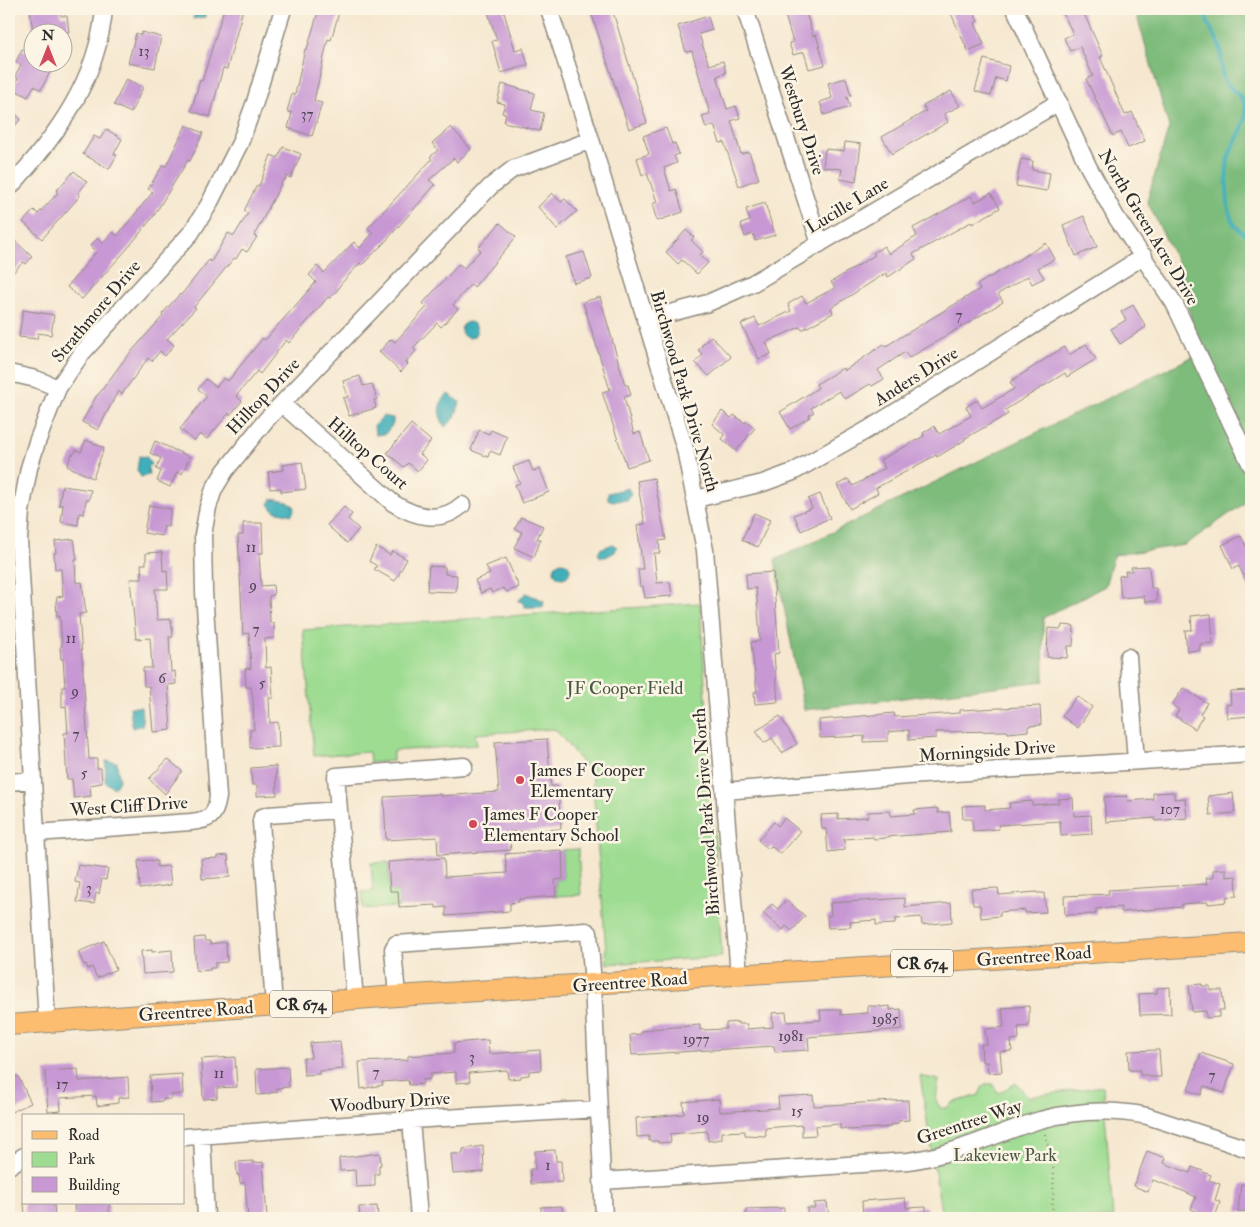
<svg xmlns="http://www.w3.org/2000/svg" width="1260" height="1227" viewBox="0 0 1260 1227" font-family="'IM FELL Double Pica',serif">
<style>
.green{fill:#9ddc91;stroke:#64845e}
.forest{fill:#7ebc7b;stroke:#547453}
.water{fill:#3fafb9;stroke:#356d72}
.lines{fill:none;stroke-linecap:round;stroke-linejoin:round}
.stream{stroke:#3fafb9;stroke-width:4}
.building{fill:#c798d4}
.minor-casing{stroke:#908a7e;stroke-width:19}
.major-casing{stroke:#908a7e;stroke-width:22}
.path{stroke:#908a7e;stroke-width:2.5;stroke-dasharray:1 4;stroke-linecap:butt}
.minor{stroke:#fff;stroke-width:16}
.major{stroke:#fcbd6f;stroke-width:20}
.poi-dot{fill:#d1495b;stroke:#fcf5e5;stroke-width:2}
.labels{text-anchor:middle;stroke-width:5;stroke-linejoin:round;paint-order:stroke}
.number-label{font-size:15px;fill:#524655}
.shield{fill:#fcf5e5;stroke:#6a6863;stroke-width:1}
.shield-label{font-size:16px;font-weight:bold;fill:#2b2b2b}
.street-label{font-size:18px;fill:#2b2b2b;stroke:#fcf5e5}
.park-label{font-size:18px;fill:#485744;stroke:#fcf5e5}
.poi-label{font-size:18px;fill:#2b2b2b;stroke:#fcf5e5;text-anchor:start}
</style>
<rect width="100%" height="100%" fill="#fcf5e5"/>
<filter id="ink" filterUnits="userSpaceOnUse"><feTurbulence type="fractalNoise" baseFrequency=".02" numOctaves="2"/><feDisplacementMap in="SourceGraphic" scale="10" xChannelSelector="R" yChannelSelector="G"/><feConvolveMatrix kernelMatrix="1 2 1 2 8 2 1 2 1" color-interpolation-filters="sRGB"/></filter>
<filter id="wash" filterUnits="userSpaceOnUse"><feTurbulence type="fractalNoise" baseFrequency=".0096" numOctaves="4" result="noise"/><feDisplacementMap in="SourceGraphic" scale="20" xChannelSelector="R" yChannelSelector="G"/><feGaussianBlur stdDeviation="1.12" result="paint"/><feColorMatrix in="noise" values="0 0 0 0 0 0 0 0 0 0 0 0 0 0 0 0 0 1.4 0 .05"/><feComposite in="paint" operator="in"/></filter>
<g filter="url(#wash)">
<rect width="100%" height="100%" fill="#f6e8d0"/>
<!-- green -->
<path class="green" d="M700 603 722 957 607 964 592 775 555 729 475 734 477 745 393 751V761L370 763 369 752 314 756 303 630Z
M578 849 581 895 556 896 555 880 563 879 562 850Z
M388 862 390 891H398L399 907 363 909 362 892 373 891 371 863Z
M920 1076 939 1080 936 1100 940 1108H947L952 1103 979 1095 982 1088 985 1084H992L999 1093 1016 1083 1028 1097 1103 1086 1113 1218H942Z"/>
<!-- forest -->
<path class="forest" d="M1135 9H1251V502L1249 500 1185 545 1114 555 1105 586 1043 618 1044 681 804 710 775 560 1198 354 1181 270 1147 201 1169 127Z"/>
<!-- water -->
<path class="water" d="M195 9H206L205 17 193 19Z
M461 330a8 8 0 1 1 16 0a8 8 0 1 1-16 0Z
M448 394 460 402 455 418 445 427C438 414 436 405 448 394Z
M383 416 393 418V424L385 434 375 435 374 426Z
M139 456 147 457 151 465 148 468 149 475 141 477 137 470Z
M628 488 631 494 627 500 612 501 608 499V493Z
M272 499 288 502 295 507 292 515 274 511 269 504Z
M613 544 617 547 615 552 606 557H600L598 553 600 549Z
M554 570a8 8 0 1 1 16 0a8 8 0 1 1-16 0Z
M526 593 544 601 543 607H525L522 602 518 601Z
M130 707H141L143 725 132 728Z
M106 761 117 762 119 780 114 788 105 782Z"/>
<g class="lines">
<!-- stream -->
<path class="stream" d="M1205 9C1205 25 1215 33 1220 47 1223 58 1219 71 1225 81 1232 93 1246 95 1246 111 1246 129 1234 140 1229 156 1225 169 1226 213 1234 224 1238 230 1245 234 1251 238"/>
</g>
<g id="blocks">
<!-- building -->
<path class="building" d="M30 9H60L61 16H67L69 32H33Z
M224 9H243L227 69 223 68 210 117 191 111 200 80 202 81Z
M319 9H340L331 40 328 39 314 101 322 103 312 136 288 128 292 113 287 111 292 94 295 95 305 49H307Z
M487 9H503L515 50 523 48 528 65 501 73 492 41 497 40Z
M590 9H612L647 123 629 129Z
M783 9H805L813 36 816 35 825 65 809 69 804 52 793 55 789 43 793 42Z
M949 9H972L978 21 975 23 984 44 968 51Z
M1061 9H1082L1103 56 1100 57 1125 115 1132 112 1145 141 1128 148 1121 132 1113 136 1086 79 1093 76 1080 47 1070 51 1064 38 1073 34Z
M708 16 712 30 699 34 709 65 723 61 726 73 717 76 727 109 736 106 740 118 731 121 741 154 749 152 759 179 739 186 724 142 720 143 714 125 706 128 702 116 710 114 692 51 686 52 678 26Z
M142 32 161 37 155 68 128 63 136 33 141 35Z
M22 49 32 54V62H55L41 90 34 86 28 97 13 89 18 78 15 76 21 65 16 62Z
M984 59 1009 66 1006 81 996 78 991 96 975 91Z
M846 78 851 96 847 97 850 107 824 115 820 102 832 98 828 83Z
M126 79 143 87 131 113 114 105Z
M502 84 535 93 531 110 544 113 540 131 504 122 506 114 502 113 505 104 497 102Z
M951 91 960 106 944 114 948 122 892 154 882 137 926 111 923 106Z
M9 108 21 119 9 132Z
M186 125 203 133 190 161 188 160 153 217 128 248 82 299 67 287 96 252 90 246 98 238 103 243 113 232 117 236 153 192 148 189 163 165 166 166Z
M451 127 471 149 457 162 454 158 429 180 435 185 384 243 362 265 360 263 339 286 340 287 330 298 328 297 289 343 286 340 260 374 257 371 236 396 242 401 230 415 229 413 207 439 200 434 194 441 180 429 207 396 198 389 206 379 216 387 224 378 228 381 263 338 265 340 316 282 309 275 317 266 324 273 354 242 360 248 373 233 368 228 432 159 430 157 438 150 432 143Z
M666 128 672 144 675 143 679 154 674 156 677 163 664 168 671 191 676 189 683 212 657 221 652 204 657 202 647 173 642 175 637 158 649 154 643 136Z
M106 129 122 139 114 154 117 155 109 169 83 154 94 136 100 139Z
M845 142 861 144 856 182 840 179 842 169 823 167 825 149 844 151Z
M283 147 301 154 291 178 286 176 285 180H283L254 236 257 237 247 252 242 249 236 259 234 258 194 307 196 308 167 339 174 345 165 356 160 351 152 361 148 358 122 394 118 391 98 430 82 422 97 395H98L124 360 163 316 162 314 180 294 181 295 209 260 211 262 228 233 234 236 248 213 244 211 257 185 259 186 271 155 278 158Z
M1021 159 1033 161 1032 170 1050 173 1047 191 1016 186Z
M74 171 87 182 78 193 80 196 42 239 23 222 34 210 38 214 58 193 56 191Z
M552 193 561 202 565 199 577 211 557 229 538 207Z
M991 193 1000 208 972 224 971 222 913 254 916 259 888 277 886 273 831 308 833 313 802 330 800 327 766 342 771 354 759 359 741 324 755 318 759 326 791 311 788 304 802 296 806 303 835 288 831 282 875 255 873 253 884 246 889 254 917 236 913 228 971 196 975 202Z
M765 203 775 235 755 241 753 234 745 237 741 224 750 221 746 209Z
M1084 216 1097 247 1076 256 1063 225Z
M500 223 516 237 474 287 471 284 453 305 458 309 441 327 437 323 413 348 416 351 406 362 408 364 401 372 379 352 391 339 395 342 427 307 423 303 459 264 464 268 481 250 478 248Z
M686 230 694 237 691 240 703 252 700 255 708 263 697 274 682 260 678 264 666 252Z
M9 235 32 257 26 264 23 262 9 277Z
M1046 243 1055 259 1038 268 1044 278 1032 284 1028 276 998 294 1003 302 909 358 905 352 878 370 884 379 872 386 870 384 845 399 839 391 811 408 814 412 809 415 810 417 790 429 780 412 818 388 816 384 843 368 844 371 884 344 886 346 980 289 977 285Z
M584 252 592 278 574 283 566 257Z
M600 297 625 385H628L631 395 624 397 634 434 640 432 649 460 627 467 602 392 610 390 583 302Z
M1133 305 1146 327 1120 344 1111 329 1126 320 1121 312Z
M23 310 54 315 51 335 38 333 37 339 19 337Z
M711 336 731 357 709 376 695 362 703 355 698 350 702 347 701 346Z
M1086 344 1096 359 1067 377 1065 373 1005 410 1008 414 964 439 965 440 937 457 936 455 876 488 878 493 850 509 837 485 848 479 853 486 885 468 880 460 924 436 923 433 934 426 939 434 971 416 966 407 977 400 982 408 1014 389 1010 382 1053 354 1064 347 1069 355Z
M360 376 363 386 372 384 377 399 374 400 376 408 349 416 343 398 348 397 343 381Z
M722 411 731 418 734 415 745 423 747 421 755 428 736 451 722 439 725 435 712 424Z
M411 424 431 441 420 454 427 460 418 471 408 463 404 467 387 453Z
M479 430 489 434 491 430 507 437 500 455 490 451 488 457 471 450Z
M86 440 104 448 93 478 67 466 72 454H74L76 450 81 452Z
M155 441 190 457 182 474 177 472 170 487 157 481 161 471 156 469 161 458 150 453Z
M529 461 533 471 540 469 549 492 522 503 515 485 520 483 513 467Z
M302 462 306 489 281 492V488L270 489 268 472 284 470 283 465Z
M654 478 666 540 659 541 660 553H654L657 583 670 582 672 596 645 598 643 586 640 587 638 569H643L637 525 645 524 637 481Z
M62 486 91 490 89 500H86L84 514 79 513 78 525 61 522 63 505H59Z
M820 494 830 518 801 531 794 515 812 508 808 499Z
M149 505 171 509 168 527 164 526 162 536 144 533Z
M344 507 352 514 348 519 359 529 347 543 327 525Z
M754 513 770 520 758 547 742 540Z
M521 517 543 526 537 539H541L534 557 514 548 522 532 515 529Z
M243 523H262L263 553H259L261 586 273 585 274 595 269 596 270 623H274V638L265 639 266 668 271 667 273 698H269L270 723 278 722 279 747 250 748V730H254L253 699 251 687H246L245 669 251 668 249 633 243 634 238 535H243Z
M1241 536 1246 546 1251 544V592L1239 566 1233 569 1222 545Z
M74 539 77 560H75L76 583 82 582 86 613 79 614 89 759H97V768H101L102 783 90 785 91 796 74 798 72 779H67L64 733H68L66 706 62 707V687H65L63 659H61L60 647 62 646 60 615 57 616 56 602 57 597 63 596 61 569H55L54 553H56L55 541Z
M376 547 390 555 392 551 407 559 395 581 374 569 377 566 369 561Z
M162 552 163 571 167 570 168 589H155L157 620 171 619 173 637H169L171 672 175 671 176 684 168 685 171 730 153 732 149 686H144L143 668H152L150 638 136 639 130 579H142L141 564H146V553Z
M506 558 519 587 507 592 503 588 492 593 490 589 481 593 475 580 490 574 486 566Z
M429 566 445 567V574L457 575 456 592 427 591Z
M1149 566 1151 588H1156L1157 601 1145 602 1144 596 1121 598 1119 576 1126 575 1125 571H1132L1131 567Z
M773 572 779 653 774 654 778 702 755 704 754 692H757L751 642 760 641 759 623 756 588 747 589 746 574Z
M1211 614 1213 643 1200 644V650L1187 651 1185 630H1192L1191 616Z
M1062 625 1074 626 1073 646H1068L1067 658 1047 657 1048 628 1061 629Z
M1183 688 1207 703 1200 714 1203 716 1195 729 1175 716 1179 710 1172 705Z
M1251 690 1250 716 1227 718 1226 705 1231 704 1230 691Z
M1077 696 1092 707 1078 728 1062 716Z
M1040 706 1041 725 1028 726V731L1008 733 1007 731 936 732V738L909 740V730L888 732V741L864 742V736L820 738 819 720 894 713 895 717 960 713V710Z
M780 716 797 744 782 753 772 738 764 743 756 731Z
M547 739 551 786H558L561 829 509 832 511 850 438 855 437 837 386 840 384 797 440 794V796L499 792 495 742Z
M168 759 182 771 165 794 149 779Z
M276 766 277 795 257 796V785H252L251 768Z
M1174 792V799L1185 798 1187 818 1155 821V818L1106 822 1104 797 1127 796 1128 801 1153 799V793Z
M1233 793 1235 813 1210 815 1208 796Z
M1073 798 1074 816 1091 815 1092 834 1061 836 1060 821 998 825 999 829 973 831 972 819H963L962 806 985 805V810L1010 808 1009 803 1032 801V805L1059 803 1058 799Z
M937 808 938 813 949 812 951 832 886 837V838L874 839 873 837 844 839 845 850 828 852 826 829H822L821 815 838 814V819L868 817V812L890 811 891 816 915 814 914 810Z
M784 818 800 831 780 854 771 846 768 849 758 840 774 822 778 826Z
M562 850 563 879 555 880 556 896 519 899V902L510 903V911L446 916V907L436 908V905L399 907 398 891H390L388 862 444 858 445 877 507 873 505 854Z
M228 855 230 877 202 879 201 859 218 858V856Z
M152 860V861H157V867L169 866 171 885 140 889 138 861Z
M78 865 108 869 106 880 102 879 99 894 96 893 94 904 77 902 80 883 75 882Z
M1226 869V877L1236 876 1237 896 1226 897 1227 902 1208 904V902L1182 904V907L1121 912V907L1096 909V914L1065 915 1064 896 1109 894 1108 890 1207 884 1206 878H1213V870Z
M998 888 999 895 1037 892V893H1044L1046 912 1025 913V910L1000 912V916L981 918 980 905H973L971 889Z
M905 898V907L951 903 952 922 922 925 921 917 895 919V924L876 925V920L850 922 851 927 828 928 827 916 831 915 830 903Z
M786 900 805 916 792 931 786 926 783 930 763 914 772 904 778 909Z
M204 937 205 941H210V944L226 942 227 962 215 963V968H210V970L196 971 194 938Z
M104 941 116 969 97 978 92 967 88 969 86 964 84 965 78 952Z
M152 950V952L172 950 173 972 143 974 141 951Z
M1202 984V986H1210V990H1222L1224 1010H1219V1017L1206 1018V1011L1192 1012 1189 985Z
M1170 987 1171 1014 1140 1015 1139 994 1157 993V988Z
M868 1006H880V1007L890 1006V1010L901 1009 902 1029 808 1037 809 1050 775 1052 774 1046 632 1055 630 1035 641 1034V1031L651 1030V1029L700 1025V1030L726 1029V1023L738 1022V1024H747V1029L773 1027 772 1013 786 1012 787 1022 821 1020 820 1010H841V1015L868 1013Z
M1029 1006V1026L1018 1027 1019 1039 1011 1040 1012 1051 1000 1052 1002 1072 988 1073 987 1062H982L981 1044H987L985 1029 1004 1027 1002 1008Z
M488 1040 489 1054 540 1050 541 1070 529 1071V1075L521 1076V1078L508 1079 507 1070 469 1073 470 1082 456 1083V1072L430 1074V1079L422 1080 423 1084 409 1085 408 1080 382 1082 383 1085 361 1089 359 1062 408 1060V1056L454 1053V1043Z
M340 1041 343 1069 319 1071V1074L304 1075 303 1058H311L310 1043Z
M1159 1050 1161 1077H1149V1075H1140V1070H1129L1128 1051Z
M1201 1053 1234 1064 1224 1093 1204 1086 1201 1095 1188 1090Z
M235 1057 237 1087 217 1088V1098L203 1099 201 1059Z
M288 1067 289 1087 277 1088V1092L269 1093V1094L257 1095 256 1069Z
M78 1069 79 1081 128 1077 129 1097 118 1098V1103L97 1106 96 1096 60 1098 61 1111 48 1112 45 1071Z
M182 1074 183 1094 171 1095V1099H163V1101L151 1102 150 1076Z
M18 1076 31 1103 9 1113V1080Z
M813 1095 814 1106 908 1100 909 1120 898 1121V1124L890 1125V1127L878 1128 848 1130V1128L840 1129V1124L815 1126 816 1135 802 1136V1125L765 1128 766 1136 745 1135V1131L722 1132V1139L708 1141 707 1131 670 1134 671 1142 658 1143V1141H649V1136L637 1137 636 1118 684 1114 683 1102 719 1099 720 1112 779 1108 778 1097Z
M483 1146 484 1172 453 1174 451 1154H463V1149Z
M555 1150 556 1161H561L562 1182 531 1184 530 1169H535V1151Z
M1147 1151 1166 1158 1164 1163 1190 1173 1192 1167 1203 1171V1172L1211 1175 1209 1180 1220 1184 1215 1200 1220 1202 1215 1218 1199 1215 1198 1212 1191 1209 1196 1197 1183 1191 1153 1180 1148 1192 1134 1186Z
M380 1153 381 1165H379V1174H375V1186L356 1187 355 1170 340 1171 339 1158Z
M253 1161V1163L263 1162 267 1218H248L245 1183H240L239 1175H237L236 1162Z
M1241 1184 1251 1185V1212L1238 1211Z
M905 1198 906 1208 926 1207 927 1218H863L862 1201Z
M827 1202 829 1218H808L807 1208H815L814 1203Z
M24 1203H54L55 1218H25Z
M74 1203H109V1215L75 1218Z
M377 1206 378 1218H360L359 1207Z
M562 1206 563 1218H541V1207Z
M784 1208V1218H746V1209Z"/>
</g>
</g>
<g filter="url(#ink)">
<use href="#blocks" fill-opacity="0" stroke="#908a7e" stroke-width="1"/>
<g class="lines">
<!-- minor casing -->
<g class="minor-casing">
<path id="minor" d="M549 9 591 140 685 449 705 550 739 975
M745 9 820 244
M1015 9 1088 166 1116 217 1174 303 1251 465
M9 188C56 137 98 80 104 9
M645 320 708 303 753 283 1059 102
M9 373 36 379 58 388
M282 404 393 503C415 517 441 524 462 505
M696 499 763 483 793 472 867 430 1144 256
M1128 657 1136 761
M9 782 33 780
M725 791 908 776 1251 754
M339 810 336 776 464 766
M36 833 191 822C210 820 215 817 218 797L204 592 203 535 208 507 214 489 225 471 266 420 491 186 513 169 591 140
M397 996 393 949 396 944 586 931 589 933 593 984 604 1218
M274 1006 261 821 262 817 268 815 339 810 355 1000
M47 1022 19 540 21 511 29 468 37 442 58 388 82 353 191 233 208 206 240 143 255 102 283 9
M411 1120 419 1218
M184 1137 411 1120 599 1109
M202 1137 206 1218
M9 1166 24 1156
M602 1181 908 1161C955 1155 996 1133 1040 1120 1074 1111 1112 1109 1147 1116L1251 1150"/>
</g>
<!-- major casing -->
<g class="major-casing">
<path id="major" d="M9 1025 397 996 1251 943"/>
</g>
<!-- path -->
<path class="path" d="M1045 1134 1054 1172 1052 1218"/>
<!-- minor -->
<use href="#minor" class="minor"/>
<!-- major -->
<use href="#major" class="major"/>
</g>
</g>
<!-- markers -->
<g class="poi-dot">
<circle cx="520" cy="780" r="5"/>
<circle cx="473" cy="824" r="5"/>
</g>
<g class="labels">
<!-- number labels -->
<g class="number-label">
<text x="144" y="56">13</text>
<text x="307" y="119">37</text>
<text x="959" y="320">7</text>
<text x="251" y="552">11</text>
<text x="253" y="590">9</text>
<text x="256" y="634">7</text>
<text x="71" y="643">11</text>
<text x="162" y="683">6</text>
<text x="262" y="688">5</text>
<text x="75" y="696">9</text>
<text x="76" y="739">7</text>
<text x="84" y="778">5</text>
<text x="1170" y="814">107</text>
<text x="89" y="893">3</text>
<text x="885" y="1024">1985</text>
<text x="791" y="1041">1981</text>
<text x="696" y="1044">1977</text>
<text x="472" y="1062">3</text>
<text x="376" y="1077">7</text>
<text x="219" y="1078">11</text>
<text x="1212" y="1080">7</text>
<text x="62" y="1089">17</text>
<text x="797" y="1116">15</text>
<text x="703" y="1122">19</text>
<text x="548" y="1170">1</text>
</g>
<!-- shield labels -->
<g class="shield">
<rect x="891" y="949.5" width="62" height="27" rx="4"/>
<rect x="270" y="990.5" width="62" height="27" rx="4"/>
</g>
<g class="shield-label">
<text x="922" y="969">CR 674</text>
<text x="301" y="1010">CR 674</text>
</g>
<!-- street labels -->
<g class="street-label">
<text transform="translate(802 120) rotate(72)" y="6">Westbury Drive</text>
<text transform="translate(847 205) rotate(-31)" y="6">Lucille Lane</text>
<text transform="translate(1149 227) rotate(59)" y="6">North Green Acre Drive</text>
<text transform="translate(96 311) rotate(-50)" y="6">Strathmore Drive</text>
<text transform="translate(916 376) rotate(-32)" y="6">Anders Drive</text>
<text transform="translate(685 391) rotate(74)" y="6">Birchwood Park Drive North</text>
<text transform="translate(263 396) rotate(-47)" y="6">Hilltop Drive</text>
<text transform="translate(368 453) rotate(41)" y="6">Hilltop Court</text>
<text transform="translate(987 751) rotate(-4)" y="6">Morningside Drive</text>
<text transform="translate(129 806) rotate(-4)" y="6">West Cliff Drive</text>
<text transform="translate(706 812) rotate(-94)" y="6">Birchwood Park Drive North</text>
<text transform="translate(1034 956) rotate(-4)" y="6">Greentree Road</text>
<text transform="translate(630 982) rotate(-4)" y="6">Greentree Road</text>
<text transform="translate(196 1011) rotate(-4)" y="6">Greentree Road</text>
<text transform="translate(390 1102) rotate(-4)" y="6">Woodbury Drive</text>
<text transform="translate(969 1122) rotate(-18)" y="6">Greentree Way</text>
</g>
<!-- park labels -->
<g class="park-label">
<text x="625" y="694">JF Cooper Field</text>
<text x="1005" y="1161">Lakeview Park</text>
</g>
<!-- poi labels -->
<g class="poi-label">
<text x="530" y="776">James F Cooper<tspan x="530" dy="21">Elementary</tspan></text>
<text x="483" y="820">James F Cooper<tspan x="483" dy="21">Elementary School</tspan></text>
</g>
</g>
<!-- margin -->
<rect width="1260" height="1227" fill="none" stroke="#fcf5e5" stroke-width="30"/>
<!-- legend -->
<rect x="22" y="1114" width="162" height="90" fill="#fcf5e5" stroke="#a8a49b"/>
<rect x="32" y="1131" width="25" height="8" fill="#fcbd6f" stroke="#a8a49b"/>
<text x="68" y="1140" font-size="15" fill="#2b2b2b">Road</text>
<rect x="32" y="1152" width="25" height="15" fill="#9ddc91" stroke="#a8a49b"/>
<text x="68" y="1164" font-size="15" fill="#2b2b2b">Park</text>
<rect x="32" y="1177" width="25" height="15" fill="#c798d4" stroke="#a8a49b"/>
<text x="68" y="1190" font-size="15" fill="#2b2b2b">Building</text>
<!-- north arrow -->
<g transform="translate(48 48)"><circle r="24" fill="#fcf5e5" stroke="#a8a49b"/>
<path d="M0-4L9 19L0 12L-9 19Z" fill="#d1495b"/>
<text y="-8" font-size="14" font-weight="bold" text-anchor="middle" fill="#2b2b2b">N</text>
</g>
</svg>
